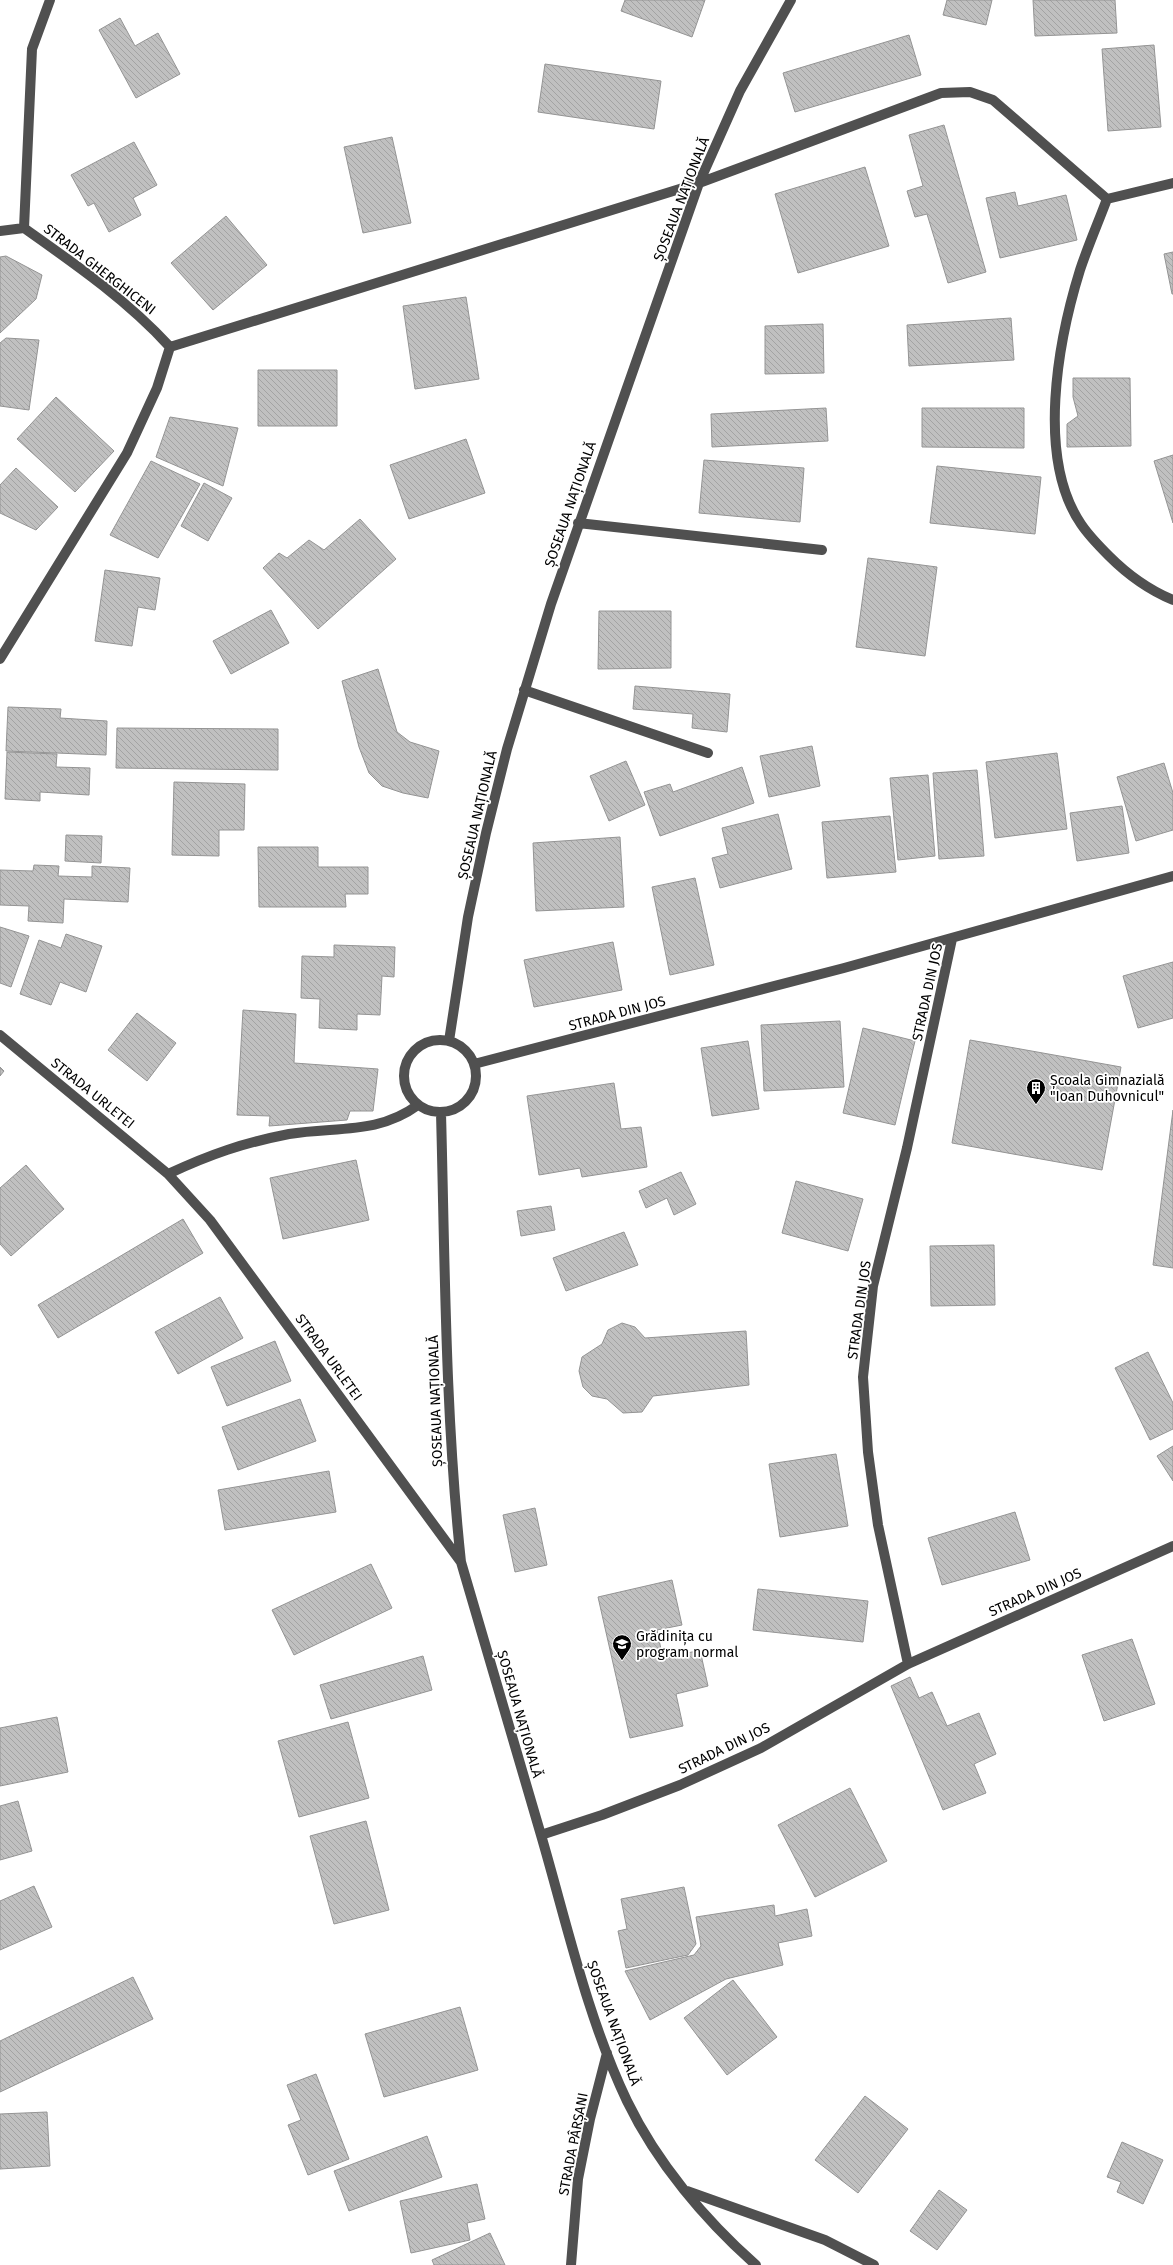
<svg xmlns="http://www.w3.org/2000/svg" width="1173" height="2265" viewBox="0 0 1173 2265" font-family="'Fira Sans',sans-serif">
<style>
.building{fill:url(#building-back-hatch);stroke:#949494}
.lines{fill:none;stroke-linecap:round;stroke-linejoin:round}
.minor{stroke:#505050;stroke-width:10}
.labels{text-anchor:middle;stroke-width:3.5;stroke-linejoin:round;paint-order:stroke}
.street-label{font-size:14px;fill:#000;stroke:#fff}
.poi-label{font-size:14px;fill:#000;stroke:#fff;text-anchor:start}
</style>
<defs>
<pattern id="building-back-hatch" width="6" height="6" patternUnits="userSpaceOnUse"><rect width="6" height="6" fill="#c0c0c0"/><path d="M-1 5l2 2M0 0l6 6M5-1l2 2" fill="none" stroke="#a3a3a3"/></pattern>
</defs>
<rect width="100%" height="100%" fill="#fff"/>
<!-- building -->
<path class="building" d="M625 0H705L692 37 621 11Z
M947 0H992L986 25 943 15Z
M1033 0H1115L1117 33 1035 36Z
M120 18 135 46 158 33 180 74 136 98 99 30Z
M909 35 921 75 795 112 783 73Z
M1154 45 1161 127 1108 131 1102 49Z
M545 64 661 81 654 129 538 112Z
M944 125 986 272 948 283 927 214 915 217 907 191 923 186 909 135Z
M392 137 411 223 363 233 344 147Z
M134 142 157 185 133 198 141 215 109 232 94 203 88 206 71 175Z
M865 167 889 246 798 273 775 194Z
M1015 192 1018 206 1066 195 1077 240 1000 258 986 198Z
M226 216 267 265 213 310 171 263Z
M1173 252V294H1172L1164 254Z
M6 256 42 275 36 299 0 333V257Z
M466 297 479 379 415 389 403 306Z
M1011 318 1014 360 909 366 907 325Z
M823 324 824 373 765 374V326Z
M6 338 39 340 29 410 0 406V343Z
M258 370H337V426H258Z
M1073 378H1130L1131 446 1067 447V424L1078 416 1073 397Z
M56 397 114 451 75 492 17 439Z
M826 408 828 441 712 447 711 414Z
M922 408H1024V448L922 447Z
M170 417 238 428 223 486 156 457Z
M466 439 485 493 409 519 390 465Z
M1173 455V523L1154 461Z
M704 460 804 468 800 522 699 513Z
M151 461 200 484 158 558 110 535Z
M937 466 1041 477 1035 534 930 523Z
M16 468 58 507 36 530 0 513V485Z
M204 483 232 498 208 541 181 526Z
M360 519 396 559 318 629 263 568 279 553 287 558 309 540 324 550Z
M868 558 937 567 925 656 856 647Z
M105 570 160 578 155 610 138 607 132 646 95 641Z
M271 610 289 643 231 674 213 641Z
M599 611H671V668L598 669Z
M378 669 397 732 410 742 439 751 428 798 403 793 382 786 369 773 359 747 342 681Z
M635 686 730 694 727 732 692 728 693 714 633 709Z
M8 707 61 709 60 718 107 721 106 755 6 751Z
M117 728 278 729V770L116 768Z
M812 746 820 786 769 797 760 756Z
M7 752 57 754 56 767 90 768 89 795 40 792V801L5 799Z
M1057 753 1067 829 995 838 986 762Z
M626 761 645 805 609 821 590 776Z
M1164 763 1173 793V830L1136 841 1117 777Z
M742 767 754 803 660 836 644 792 670 784 673 792Z
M977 770 984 856 939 859 933 773Z
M928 775 935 856 898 860 890 778Z
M174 782 245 784 244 830H219V856L172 855Z
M1122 806 1129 853 1077 861 1070 813Z
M778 814 792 869 720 888 712 858 728 854 722 828Z
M890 816 896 872 827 878 822 822Z
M66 835 102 836 101 863 65 861Z
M620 837 624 907 536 911 533 843Z
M258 847H318V867H368V894H345L346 907H259Z
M34 865 59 866 58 876 92 877V866L130 868 128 902 64 899 63 923 28 921 29 906 0 905V870L33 871Z
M695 878 714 965 670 975 652 887Z
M0 927 29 936 11 987 0 983Z
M66 934 102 946 86 992 60 982 51 1005 20 994 39 940 61 948Z
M613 942 622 990 534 1007 524 960Z
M334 945 395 947 394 977 382 976 380 1015 357 1014V1030L319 1028 320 999 301 998 302 956 334 957Z
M1173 962V1018L1138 1028 1123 976Z
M243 1010 296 1014 294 1063 378 1069 373 1111H350L347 1120 269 1126 270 1116 237 1115Z
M137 1013 176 1043 147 1081 108 1050Z
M840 1021 844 1087 764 1091 761 1025Z
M863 1028 915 1041 895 1125 843 1113Z
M970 1040 1121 1067 1102 1170 952 1143Z
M748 1041 759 1109 712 1116 701 1048Z
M0 1067 4 1071 0 1076Z
M614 1083 621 1129 641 1127 647 1167 582 1177 580 1168 539 1175 527 1096Z
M1173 1110V1268L1153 1265Z
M356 1160 369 1220 283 1239 270 1178Z
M26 1165 64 1209 11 1256 0 1244V1188Z
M681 1172 696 1204 674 1215 667 1198 646 1208 639 1191Z
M796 1181 863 1199 848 1251 782 1233Z
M551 1206 555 1230 521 1236 517 1211Z
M183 1219 203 1253 58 1338 38 1305Z
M624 1232 638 1265 566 1291 553 1258Z
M994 1245 995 1305 931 1306 930 1246Z
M220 1297 243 1338 178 1374 155 1332Z
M622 1323 635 1327 645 1338 746 1331 749 1385 653 1396 642 1412 623 1413 607 1399 592 1396 583 1387 579 1371 582 1357 602 1344 608 1330Z
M275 1341 291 1381 227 1406 211 1367Z
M1148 1352 1173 1403V1429L1150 1440 1115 1368Z
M300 1399 316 1441 238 1470 222 1427Z
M1173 1446V1481L1157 1456Z
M836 1454 848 1526 780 1537 769 1464Z
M329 1471 336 1512 225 1530 218 1490Z
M535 1508 547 1565 515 1572 503 1515Z
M1015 1512 1030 1560 942 1585 928 1538Z
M371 1564 392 1608 294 1655 272 1610Z
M672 1580 682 1625 657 1630 663 1659 700 1650 708 1686 676 1694 683 1726 630 1738 598 1597Z
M758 1589 868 1601 863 1642 753 1630Z
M1132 1639 1155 1704 1104 1721 1082 1655Z
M423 1656 432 1690 331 1719 320 1685Z
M910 1677 919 1698 932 1692 947 1726 979 1713 996 1754 974 1764 986 1793 943 1810 891 1686Z
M57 1717 68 1772 0 1786V1728Z
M348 1722 369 1798 299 1817 278 1741Z
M850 1788 887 1861 815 1897 778 1825Z
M18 1801 32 1851 0 1860V1806Z
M366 1821 389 1910 334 1924 310 1836Z
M34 1886 52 1927 0 1950V1901Z
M684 1887 696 1944 688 1955 626 1968 618 1931 627 1929 621 1899Z
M774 1905 775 1916 807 1909 812 1936 778 1943 783 1965 726 1979 650 2020 625 1971 694 1955 701 1946 696 1917Z
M133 1977 153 2019 0 2092V2041Z
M733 1980 777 2037 727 2075 684 2018Z
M460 2007 478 2070 384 2097 365 2034Z
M316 2074 349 2159 308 2175 288 2125 301 2120 287 2085Z
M865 2096 908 2129 858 2193 815 2160Z
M47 2112 50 2166 0 2169V2114Z
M427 2136 442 2177 349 2211 334 2171Z
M1122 2142 1163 2160 1143 2204 1117 2192 1121 2182 1107 2177Z
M477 2184 485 2219 467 2223 470 2240 411 2253 400 2201Z
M939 2190 967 2210 937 2250 910 2231Z
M490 2233 505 2265H434L432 2260Z"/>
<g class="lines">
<!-- minor -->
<path class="minor" d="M1173 183 1107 199C1098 223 1088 246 1080 270 1058 341 1036 458 1081 524 1089 536 1099 546 1109 556 1127 574 1149 590 1173 600
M24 228 32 49 50 0
M24 228C75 264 127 300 170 347
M0 231 24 228
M170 347 699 183 941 93 970 92 993 100 1107 199
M578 523 822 550
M0 659 127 453 157 388 170 347
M524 690 708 753
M0 1035 168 1174 210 1220 461 1562
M404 1076a36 36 0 1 1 72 0a36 36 0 1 1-72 0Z
M449 1041 468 917 486 833 507 749 551 604 699 183 740 91 791 0
M474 1064 844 968 1173 876
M441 1113C445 1263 445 1413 461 1562 487 1653 515 1744 541 1835 567 1924 587 2017 627 2101 657 2163 705 2220 756 2265
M168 1174C211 1154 243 1143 289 1134 336 1126 377 1135 418 1105
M908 1664 878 1525 868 1452 863 1377 873 1286 907 1148 952 939
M541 1835 602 1815 680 1785 761 1748 908 1664 1173 1546
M687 2191 825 2240 874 2265
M571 2265 578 2179 590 2119 607 2053"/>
</g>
<!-- icons -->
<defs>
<g id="building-pin" transform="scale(1)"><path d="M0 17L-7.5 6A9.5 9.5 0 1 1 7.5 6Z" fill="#000" stroke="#fff"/><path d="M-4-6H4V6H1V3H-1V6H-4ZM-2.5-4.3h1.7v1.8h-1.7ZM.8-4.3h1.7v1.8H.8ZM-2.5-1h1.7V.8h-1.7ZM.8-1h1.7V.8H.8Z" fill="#fff"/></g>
<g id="school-pin" transform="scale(1)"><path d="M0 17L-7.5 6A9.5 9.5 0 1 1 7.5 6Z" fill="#000" stroke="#fff"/><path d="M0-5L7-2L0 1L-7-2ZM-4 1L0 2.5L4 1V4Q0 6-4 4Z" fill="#fff"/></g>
</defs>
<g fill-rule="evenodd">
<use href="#building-pin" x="1036" y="1088"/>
<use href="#school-pin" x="622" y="1644"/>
</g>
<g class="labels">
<!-- street labels -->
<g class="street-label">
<text transform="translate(681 199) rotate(-69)" y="5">ȘOSEAUA NAȚIONALĂ</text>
<text transform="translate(100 269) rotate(38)" y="5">STRADA GHERGHICENI</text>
<text transform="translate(570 504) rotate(-71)" y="5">ȘOSEAUA NAȚIONALĂ</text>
<text transform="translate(477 815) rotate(-77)" y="5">ȘOSEAUA NAȚIONALĂ</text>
<text transform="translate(927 992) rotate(-78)" y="5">STRADA DIN JOS</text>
<text transform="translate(617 1013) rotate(-15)" y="5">STRADA DIN JOS</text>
<text transform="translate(93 1093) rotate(39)" y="5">STRADA URLETEI</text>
<text transform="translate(859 1310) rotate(-82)" y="5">STRADA DIN JOS</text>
<text transform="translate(329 1357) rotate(54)" y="5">STRADA URLETEI</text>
<text transform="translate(435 1401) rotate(-92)" y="5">ȘOSEAUA NAȚIONALĂ</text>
<text transform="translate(1035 1592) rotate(-24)" y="5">STRADA DIN JOS</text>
<text transform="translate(520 1714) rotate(74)" y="5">ȘOSEAUA NAȚIONALĂ</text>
<text transform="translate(724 1748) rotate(-26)" y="5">STRADA DIN JOS</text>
<text transform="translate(614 2023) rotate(70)" y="5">ȘOSEAUA NAȚIONALĂ</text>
<text transform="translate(573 2144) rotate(-79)" y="5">STRADA PÂRȘANI</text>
</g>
<!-- poi labels -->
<g class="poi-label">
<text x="1050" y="1085">Școala Gimnazială<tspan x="1050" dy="16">"Ioan Duhovnicul"</tspan></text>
<text x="636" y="1641">Grădinița cu<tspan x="636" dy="16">program normal</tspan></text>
</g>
</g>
</svg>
